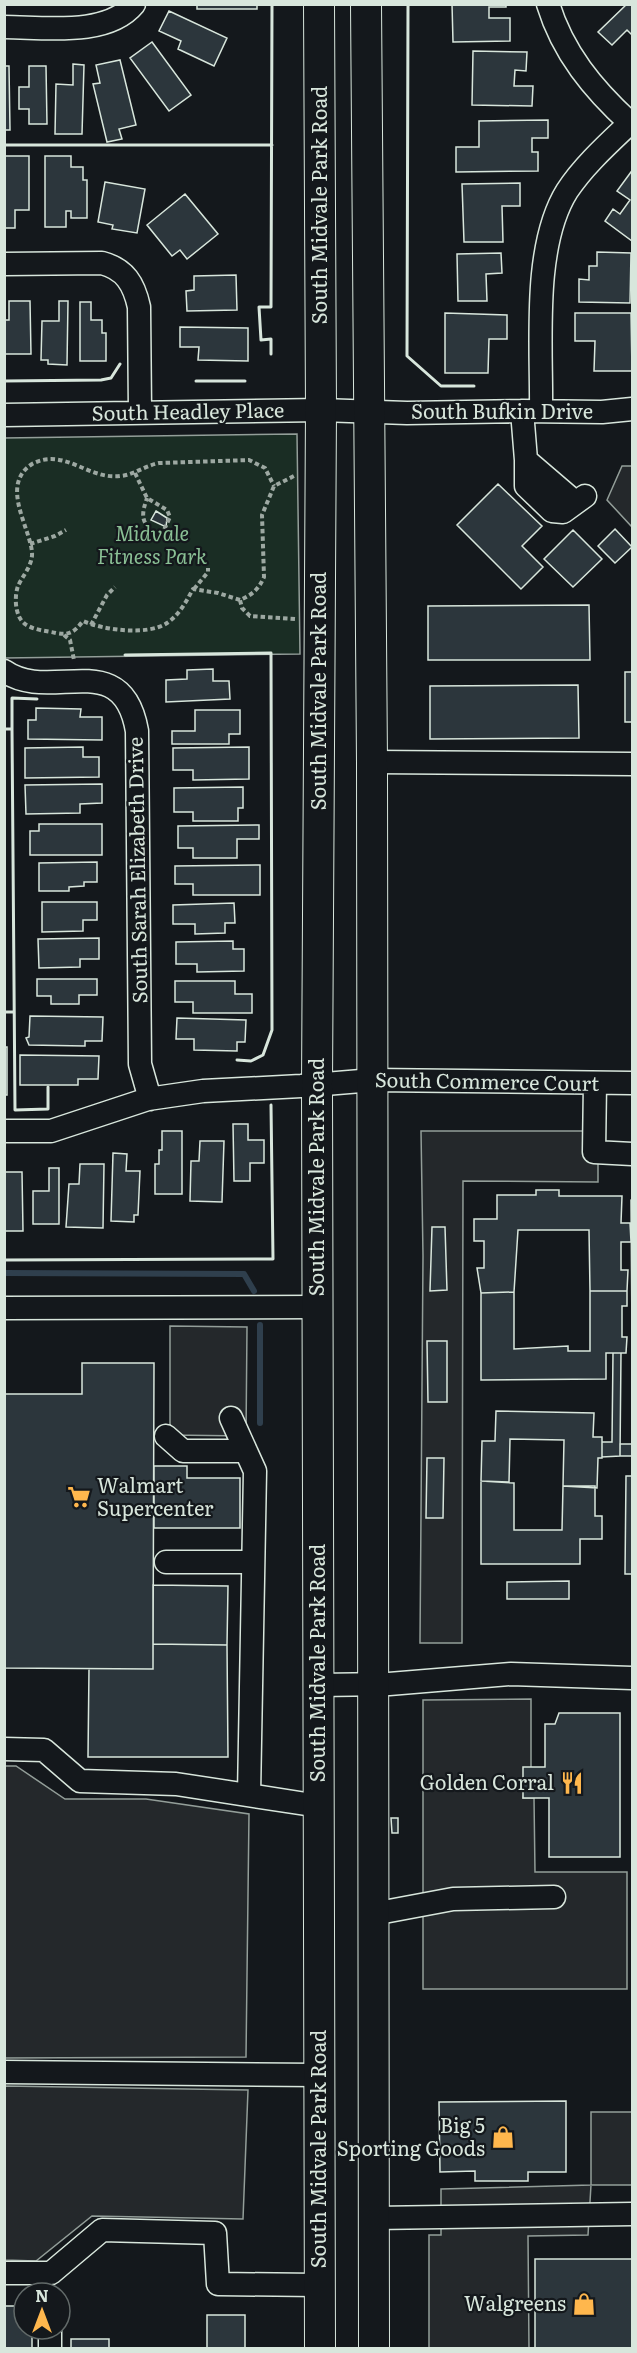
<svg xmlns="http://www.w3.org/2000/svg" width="637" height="2353" viewBox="0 0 637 2353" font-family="Literata,serif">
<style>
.green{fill:#1a2d24;stroke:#939e99;stroke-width:1.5}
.parking{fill:#24282b;stroke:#939e99;stroke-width:1.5}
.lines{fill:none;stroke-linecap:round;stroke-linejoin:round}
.stream{stroke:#2f3f4d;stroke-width:6}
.building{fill:#2c363c;stroke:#d8e6dc;stroke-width:1.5}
.minor-casing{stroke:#d8e6dc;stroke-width:25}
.major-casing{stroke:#d8e6dc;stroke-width:32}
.path{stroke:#9da8a2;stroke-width:4;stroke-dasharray:4.5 3;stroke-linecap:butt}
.minor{stroke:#14181c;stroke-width:22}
.major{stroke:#14181c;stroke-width:30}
.wall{stroke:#d8e6dc;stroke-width:3}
.labels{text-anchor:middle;stroke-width:4.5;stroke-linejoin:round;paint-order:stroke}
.street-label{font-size:20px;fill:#d8e6dc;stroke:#14181c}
.park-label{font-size:20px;font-style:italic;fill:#8ac095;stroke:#14181c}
.poi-label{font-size:20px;fill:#d8e6dc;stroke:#14181c;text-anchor:end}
</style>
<rect width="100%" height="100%" fill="#14181c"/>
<!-- green -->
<path class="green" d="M297 434 300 654 5 658 4 438Z"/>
<!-- parking -->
<path class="parking" d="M622 466H632V527L607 500Z
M421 1131H598V1182L463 1181 462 1643H420L423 1256Z
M170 1326 247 1327 246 1436 170 1435Z
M531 1699V1767L523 1798H534L535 1872H627V1989H423V1700Z
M5 1766H16L65 1799H146L249 1814 246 2057 5 2058Z
M5 2086 248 2090 243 2219 92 2216 36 2261 5 2260Z
M591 2112H632V2185H591L588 2235 528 2236 529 2348H429V2235H441V2189L591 2185Z"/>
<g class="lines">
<!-- stream -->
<path class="stream" d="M4 1273 244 1274 254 1291
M260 1423V1325"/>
</g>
<!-- building -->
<path class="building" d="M197 4H257V9H197Z
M452 4H506V7H489V18H510V41L453 42Z
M627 4H632V35L627 30 612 45 598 32Z
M169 11 227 38 214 66 178 49 181 41 159 31Z
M152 42 191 95 169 111 130 58Z
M473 51 527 52 526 71 515 70 514 86H533L532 106 472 105Z
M120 60 136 125 119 129 122 139 107 142 93 84 100 83 96 65Z
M73 64 84 65 82 134H55L56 84 73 85Z
M4 66H9L10 130H4Z
M29 66H46L47 124H29V109H19V87H29Z
M548 120V138H532V152H538V171L456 172V147H479V121Z
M4 156H29V210H15V228H4Z
M45 156H71V167H83V180H87V218H71V211H66V227H45Z
M631 172 632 173V241L605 221 613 209 620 214 630 200 617 191Z
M105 182 145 189 137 233 112 229 113 225 98 222Z
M520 183V206H502L503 242H464L462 184Z
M185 194 218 234 187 259 180 250 172 256 147 225Z
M597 252 631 253 630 303 579 302V279L589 280V266H597Z
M501 253 502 273 486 274 487 301H458L457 254Z
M236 275 237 310 187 311 186 291 194 290V276Z
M9 301H30L31 354H4V320H9Z
M59 301H68L67 365 48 364V360H41L42 321H59Z
M80 302H91V320H102V333H106V361H80Z
M445 313 507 315V339H489L488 373H445Z
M575 313H631L632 371H594L595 341H575Z
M180 327 248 328V361L198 360 199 347H180Z
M498 484 542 526 522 546 543 567 521 589 457 525Z
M156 511 167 518 166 527 151 520Z
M615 529 632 547 615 563 598 546Z
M573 530 602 559 573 587 544 559Z
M589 605 590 660H428V606Z
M213 669V681H229L230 699 166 702V680L187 679V670Z
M625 672H632V722H625Z
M578 685 579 738 430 739V686Z
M36 708 81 709 80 717H102V740L28 739V720H36Z
M195 710H240V734H229V744H172V731H195Z
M83 747V757H99V777L25 778V748Z
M249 747V779L193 780V770H173V748Z
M102 784V803L80 804V813L26 814 25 785Z
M243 787V808H238V821H193V812H174V788Z
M39 824H102V855H30V831H39Z
M259 825V839H237V858H193V848H178V826Z
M97 862V882H84V886L69 887V891H39V863Z
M260 865V895H193V884H175V866Z
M42 902H97V920H83V931L42 932Z
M234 903 235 923H225V933L195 934V924H173V905Z
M99 938V959H80V967L39 968 38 939Z
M233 941V949H244V971L197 972V964H176V942Z
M37 979H97V995H79V1004H51V996H37Z
M175 981H235V994H252V1013H193V1002H175Z
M30 1016 103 1017 102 1041H85V1046L29 1045 26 1038 29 1037Z
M177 1018 246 1020 245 1042H237V1051L194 1050V1039H176Z
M4 1047H7V1095H4Z
M20 1055 99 1056 98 1079H78V1085H20Z
M233 1124H248V1140H264V1163H250V1181H234Z
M162 1131H182V1194H155V1164H159V1150H162Z
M200 1141H224L222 1202 190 1201 191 1161H199Z
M113 1153 127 1154 126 1171H140L138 1215H134V1222L111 1221Z
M80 1164H104L103 1228 66 1227 69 1184H79Z
M49 1168H59V1224H33V1191H49Z
M4 1172H22L23 1231H4Z
M536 1190H559V1196H622L621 1223H630L631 1242H621V1270H628L627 1291H590L589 1230H518L514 1292 481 1293 477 1268H484V1241H474V1219H497V1195H536Z
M632 1199V1338L631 1200Z
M432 1227H445L447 1290 430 1291Z
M590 1291H627V1306H622V1337H627L626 1353H606V1379L481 1380V1293L514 1292V1349L568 1346V1351H590Z
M427 1341H447V1402H428Z
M613 1353H621L620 1456 602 1457V1442H612Z
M82 1363H154L153 1669 4 1668V1394H82Z
M496 1411 594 1413 593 1437H602V1458H598L597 1488 563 1486 564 1440 510 1439 509 1482 481 1481 482 1441H495Z
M620 1444H632V1456H620Z
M427 1458H444L443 1518H426Z
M154 1466H187V1478H240V1528H154Z
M626 1476H632V1574H625Z
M481 1481 514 1483V1530H562L563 1486H595V1516H602V1539H580V1564H481Z
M569 1581V1599H507V1582Z
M153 1585 228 1586 227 1645 153 1644Z
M153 1644 227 1645 228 1757H88L89 1669H153Z
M559 1713H620V1857H549V1798H523V1767H545V1724H555Z
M391 1818H398V1833H392Z
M566 2101V2172H528V2181H475V2171L440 2172 439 2102Z
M535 2259H632V2348H535Z
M4 2306H24V2329H32V2348H4Z
M207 2315H245V2348H207Z
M71 2339H109V2348H71Z"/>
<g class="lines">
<!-- minor casing -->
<g class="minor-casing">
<path id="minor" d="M548 4C563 53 593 89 630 123
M4 27C44 27 107 37 134 4
M4 264 102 263C125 269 134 284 139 307L140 412
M522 411 526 460 568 496
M541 411C542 346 532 247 567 191 584 165 610 142 632 121
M4 415 321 410 407 413 522 411 602 412 632 409
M526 460V486L552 511 563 512 585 496
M4 671C50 704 122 645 137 731L140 1064 150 1099
M372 762 632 764
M595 1083 594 1152 632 1154
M4 1131H51L148 1099 203 1091 301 1086 373 1080 632 1083
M4 1308 317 1307
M231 1418 255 1471 249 1795
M166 1436 183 1451H246
M166 1562H253
M318 1685 389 1684 511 1674 632 1678
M4 1749 44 1750 80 1781 176 1784 319 1806
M373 1914 453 1899 554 1897
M4 2072 319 2075
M374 2218 632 2214
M4 2273H51L102 2230 215 2233 218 2284 318 2285
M50 2348V2329"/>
</g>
<!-- major casing -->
<g class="major-casing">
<path id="major" d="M319 4 321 410 317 1085 320 2348
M366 4 372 762 374 2348"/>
</g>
<!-- path -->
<path class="path" d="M135 473 147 498 167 510 170 517 163 532H153C140 521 142 513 147 498
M30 544 55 536 66 530
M194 589 208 572V568
M240 600 218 593 193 589C186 602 179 615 167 623 148 636 103 630 83 621 75 631 70 636 56 633 47 631 33 630 25 624 15 617 14 597 18 586 23 575 33 565 32 552 29 525 0 485 32 464 64 447 88 480 120 476 134 475 144 466 159 463L249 460 265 468 274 486
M295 619 250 616 242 608 240 600C252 595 259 589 264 577L262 515 274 486 296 475
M91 625 107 595 115 587
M64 635 70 640 74 660"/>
<!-- minor -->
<use href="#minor" class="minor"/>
<!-- major -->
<use href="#major" class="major"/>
<!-- wall -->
<path class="wall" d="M408 4 407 356 441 386H474
M4 145H272
M271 354V339L261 340 259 307H271L272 4
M4 381 101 380 111 378 120 364
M196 381H245
M125 655 271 653 272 1030 263 1055 251 1061 237 1060
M4 729H12V698L37 699
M12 729 15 1110 48 1109V1087
M4 1012H14
M4 1260 273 1259 271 1105"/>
</g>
<!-- icons -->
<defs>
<g id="supermarket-bare" transform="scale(1.8)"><path d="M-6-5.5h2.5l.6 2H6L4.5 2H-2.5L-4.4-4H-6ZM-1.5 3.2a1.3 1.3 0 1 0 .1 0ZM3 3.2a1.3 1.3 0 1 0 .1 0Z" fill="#ffb74d" stroke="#14181c" stroke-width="2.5" paint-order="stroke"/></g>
<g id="restaurant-bare" transform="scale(1.8)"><path d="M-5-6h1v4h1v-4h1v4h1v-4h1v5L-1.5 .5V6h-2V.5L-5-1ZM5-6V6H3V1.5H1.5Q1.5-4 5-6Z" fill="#ffb74d" stroke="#14181c" stroke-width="2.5" paint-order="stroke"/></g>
<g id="shop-bare" transform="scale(1.8)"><path d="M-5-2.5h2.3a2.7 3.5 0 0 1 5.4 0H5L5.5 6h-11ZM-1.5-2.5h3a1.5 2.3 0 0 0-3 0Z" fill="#ffb74d" stroke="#14181c" stroke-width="2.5" paint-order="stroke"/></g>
</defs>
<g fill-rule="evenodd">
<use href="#supermarket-bare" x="79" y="1497"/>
<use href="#restaurant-bare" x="572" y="1783"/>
<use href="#shop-bare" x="503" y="2137"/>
<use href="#shop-bare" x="584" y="2304"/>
</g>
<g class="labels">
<!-- street labels -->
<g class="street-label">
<text transform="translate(320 205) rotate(-90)" y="7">South Midvale Park Road</text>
<text transform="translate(188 412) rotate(-1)" y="7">South Headley Place</text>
<text x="502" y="419">South Bufkin Drive</text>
<text transform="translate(319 691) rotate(-90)" y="7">South Midvale Park Road</text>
<text transform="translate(138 870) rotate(-91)" y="7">South Sarah Elizabeth Drive</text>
<text transform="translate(487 1082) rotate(1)" y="7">South Commerce Court</text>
<text transform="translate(317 1177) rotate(-90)" y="7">South Midvale Park Road</text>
<text transform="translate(318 1663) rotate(-90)" y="7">South Midvale Park Road</text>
<text transform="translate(319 2149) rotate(-90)" y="7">South Midvale Park Road</text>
</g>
<!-- park labels -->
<g class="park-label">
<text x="152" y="541">Midvale<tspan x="152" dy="23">Fitness Park</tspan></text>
</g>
<!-- poi labels -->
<g class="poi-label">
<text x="97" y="1493" text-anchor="start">Walmart<tspan x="97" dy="23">Supercenter</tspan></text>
<text x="554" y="1790">Golden Corral</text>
<text x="485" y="2133">Big 5<tspan x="485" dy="23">Sporting Goods</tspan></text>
<text x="566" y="2311">Walgreens</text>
</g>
</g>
<!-- border -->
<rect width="637" height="2353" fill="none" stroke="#d8e6dc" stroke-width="12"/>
<!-- north arrow -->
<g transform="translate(42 2311)"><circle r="28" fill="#14181c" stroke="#626a69" stroke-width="1.5"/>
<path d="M0-4.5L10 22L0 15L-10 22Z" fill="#ffb74d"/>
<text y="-9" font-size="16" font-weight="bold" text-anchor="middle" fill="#d8e6dc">N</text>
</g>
</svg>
